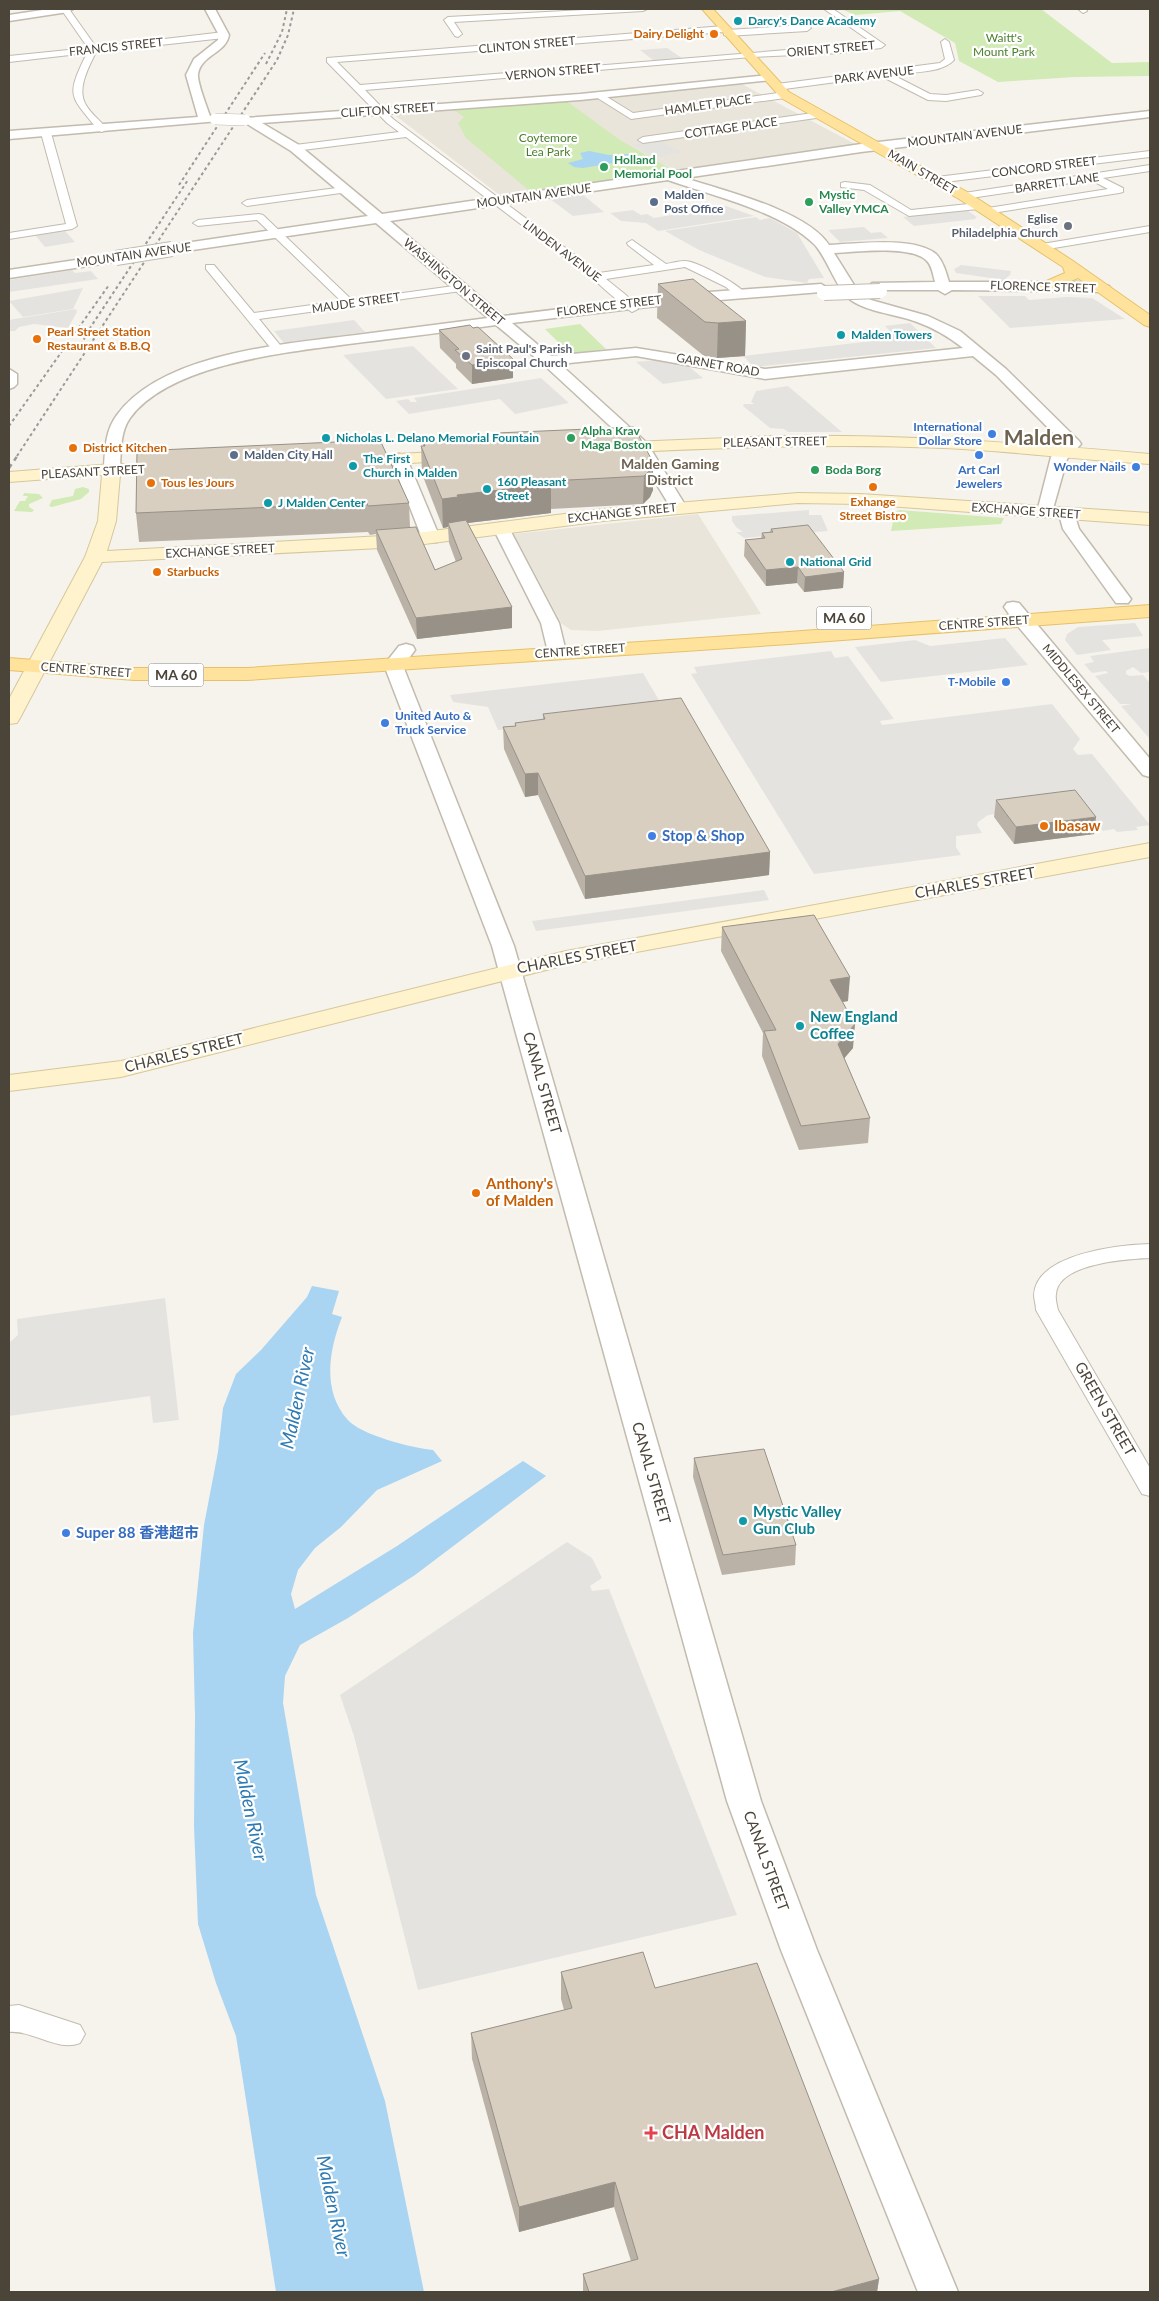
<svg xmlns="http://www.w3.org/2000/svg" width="1159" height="2301" viewBox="0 0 1159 2301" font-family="Lato,'Noto Sans SC',sans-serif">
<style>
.residential{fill:#eae5da}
.green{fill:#d2eab5}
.parking{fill:#e5e3e0}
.water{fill:#a9d4f2}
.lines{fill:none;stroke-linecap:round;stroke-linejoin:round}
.minor-casing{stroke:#c2bbae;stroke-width:2}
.tertiary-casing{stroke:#c2bbae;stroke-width:3}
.secondary-casing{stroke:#d6c79b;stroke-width:2}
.primary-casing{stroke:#e6c16a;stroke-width:2}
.minor{fill:#fff;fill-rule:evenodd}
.tertiary{fill:#fff;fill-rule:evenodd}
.secondary{fill:#fff3cd;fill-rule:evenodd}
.primary{fill:#ffe39c;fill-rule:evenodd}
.rail-far1{stroke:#9a9a9a;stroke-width:2;stroke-dasharray:3 3;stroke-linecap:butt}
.rail{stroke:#9a9a9a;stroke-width:2.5;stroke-dasharray:4.5 4.5;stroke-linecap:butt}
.tertiary-bridge-far1-casing{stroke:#c2bbae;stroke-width:12;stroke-linecap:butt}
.tertiary-bridge-casing{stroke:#c2bbae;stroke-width:16;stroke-linecap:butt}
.tertiary-bridge-far1{stroke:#fff;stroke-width:11}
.tertiary-bridge{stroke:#fff;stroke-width:14}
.wall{fill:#bab2a6}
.shaded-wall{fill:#979187}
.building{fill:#d8cfc1;stroke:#979187}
.culture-dot{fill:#0f9aa8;stroke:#fff;stroke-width:2}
.food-dot{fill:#e8710a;stroke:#fff;stroke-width:2}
.leisure-dot{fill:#2e9e5b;stroke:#fff;stroke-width:2}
.service-dot{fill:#5c6f8a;stroke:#fff;stroke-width:2}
.worship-dot{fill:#6b7280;stroke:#fff;stroke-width:2}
.shop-dot{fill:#3f7fe0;stroke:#fff;stroke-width:2}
.health-dot{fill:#e0444e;stroke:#fff;stroke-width:2}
.labels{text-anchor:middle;stroke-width:4.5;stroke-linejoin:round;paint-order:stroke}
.far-culture-label{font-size:12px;font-weight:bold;fill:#0d838f;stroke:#fff;text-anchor:start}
.far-food-label{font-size:12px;font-weight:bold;fill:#c56008;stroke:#fff;text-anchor:start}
.far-park-label{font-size:12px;fill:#4a7f2a;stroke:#fff}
.far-street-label{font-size:12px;fill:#4b4439;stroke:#fff}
.far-leisure-label{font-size:12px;font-weight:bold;fill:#27864d;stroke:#fff;text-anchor:start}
.far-service-label{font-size:12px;font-weight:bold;fill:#4e5e75;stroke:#fff;text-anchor:start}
.far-worship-label{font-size:12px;font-weight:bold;fill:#5b616d;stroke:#fff;text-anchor:end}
.far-shop-label{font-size:12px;font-weight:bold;fill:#366cbe;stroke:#fff;text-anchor:end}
.far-neighbourhood-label{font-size:14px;font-weight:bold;fill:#6e6250;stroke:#fff}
.shield{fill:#fff;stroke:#817c74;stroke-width:1}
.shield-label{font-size:14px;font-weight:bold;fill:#4b4439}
.food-label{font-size:15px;font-weight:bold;fill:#c56008;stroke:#fff;text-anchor:start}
.shop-label{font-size:15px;font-weight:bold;fill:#366cbe;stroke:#fff;text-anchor:start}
.street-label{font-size:15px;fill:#4b4439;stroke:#fff}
.culture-label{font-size:15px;font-weight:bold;fill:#0d838f;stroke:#fff;text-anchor:start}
.near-health-label{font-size:18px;font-weight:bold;fill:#be3a42;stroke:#fff;text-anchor:start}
.near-water-label{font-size:19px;font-style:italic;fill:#2e7ab2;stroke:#fff}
.far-town-label{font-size:21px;font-weight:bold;fill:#6e6250;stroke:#fff}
</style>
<rect width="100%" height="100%" fill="#f6f3ec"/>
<!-- residential -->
<path class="residential" d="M728 83H740L857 145 501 196 392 113 608 97Z
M698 514 761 614 597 631 571 630 562 624 514 534Z"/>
<!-- green -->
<path class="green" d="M841 9H1041L1112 63 1150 62V76L1075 77 998 82 959 61 955 43 900 11 855 15Z
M565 100 620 140 674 171 531 192 466 138 458 123 464 117 451 108Z
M580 324 606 349 570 354 545 329Z
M83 487 89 489V492L81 499 52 507 49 506 52 500 73 496 75 489Z
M24 493 39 494 43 498 29 504V507L34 510 32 512 14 511 20 501H25L28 496H23Z
M899 510 1004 518 1001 524 891 531 895 512Z"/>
<!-- parking -->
<path class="parking" d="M667 48 682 58 654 61 640 50Z
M660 140 681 152 656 158 632 144Z
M582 194 604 212 573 216 550 199Z
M726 206 754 216 658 231 646 223 621 221 610 213 633 210 641 215 647 214 654 218Z
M965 209 977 217 975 218 976 219 914 226 903 217Z
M756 217 760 220 770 218 797 233 824 278 809 279 807 283 765 277 699 250 665 231Z
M864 227 871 233 881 232 888 238 840 242 828 230Z
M65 231 75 242 45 247 35 235Z
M961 265 1011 271 1010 275 1004 280 956 273 954 269Z
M72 270 75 273 91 271 98 279 9 292V280Z
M83 288 73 309 23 317 9 301Z
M978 296H1025L1029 300 1067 297 1092 298 1125 319 1010 328Z
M76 309 77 312 68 328 34 324 19 327 15 331H9V320Z
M354 320 365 332 284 343 274 331Z
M910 323 936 348 754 367 743 356 890 339 884 332 890 331 885 326Z
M413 346 458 389 386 399 343 355Z
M656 360 688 366 703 378 663 384 636 362Z
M541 378 569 403 515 414 500 399 409 414 396 401 408 399 411 402H417L414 398Z
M788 386 842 432H788L784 429 770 428 743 406 744 404H754L751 402 756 391Z
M809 510V515H821L828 531 744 538 736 532H743L736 527 732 521V516Z
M1135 623 1143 636 1102 640 1111 650 1077 655 1065 640 1067 634 1078 627Z
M1005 638 1028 665 881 682 855 647 915 640 930 646Z
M1150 648V672L1141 673 1133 667 1126 671V674L1130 676 1143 675 1150 683V739L1121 706 1132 704H1120L1095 676 1108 673 1106 671 1092 673 1084 664 1094 662 1090 656Z
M831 651 835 658 848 656 894 719 880 721 882 725 1052 704 1080 739 1073 749 1078 755 1092 754 1150 825 1136 827 1138 830 1117 832 1114 829 1103 831 1081 803 988 815 978 822 977 825 982 833 956 836V847L961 855 814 874 691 674 697 673 694 667Z
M643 673 670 719 498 730 488 707 453 702 450 695Z
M764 890 769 900 536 931 532 921Z
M165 1298 179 1420 153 1423 150 1396 9 1416V1343L18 1335 17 1319Z
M567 1542 592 1558 602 1578 590 1586 592 1591 609 1589 737 1915 418 1990 354 1736 340 1695Z"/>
<!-- water -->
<path class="water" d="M589 151 609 155 629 154 637 159 583 168 574 167 568 163 583 159 580 153Z
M312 1286 339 1291 332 1314 342 1317C329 1350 322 1390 347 1419 360 1435 412 1448 433 1450L442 1461 377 1490 341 1527 315 1548 298 1570 291 1594 295 1609 397 1546 523 1461 546 1476 415 1575 348 1618 300 1645 285 1676 283 1703 316 1895 385 2101 424 2292H276L236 2036 216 1983 198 1924 194 1826 195 1716 193 1633 204 1525 218 1452 223 1408 236 1374 261 1350 307 1297Z"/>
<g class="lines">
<!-- minor casing -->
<g class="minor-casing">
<path id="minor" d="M61 9H69L96 47 224 32 228 35 224 38 96 52C89 67 76 89 86 105 91 114 100 120 107 129L102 132 99 131C70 95 65 98 87 53L9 62V56L88 48Z
M603 9H647L643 11 454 22 462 34 458 37 455 36 444 20 448 17Z
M824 9H833L885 45 881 48 841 53 751 57 365 90 393 119 599 273 654 265 628 245 627 243 632 240 666 264C672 263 679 261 685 261 697 261 738 284 745 293L743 295H735L726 287 685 267 606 279 626 295 638 309 632 312C629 311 599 284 593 279L406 137 295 151 290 148 295 145 399 132 387 123 327 62V58L724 26 727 27V30L807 25 811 28 807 31 727 36 724 35V32L337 62 360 85 873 43Z
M1078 9H1086L1087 11 1083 13Z
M945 39 949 42 954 60C941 74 910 72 891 74L930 94 946 95 978 90 983 93 981 95 946 101 928 100 881 76 777 90 772 87 777 84 940 63 945 59 941 42Z
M599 92 633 113 785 92 790 95 785 98 631 119 596 97V93Z
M820 112 825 115 823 117 643 143 638 140 643 137Z
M46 130 51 133 77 226 72 229 9 239V233L66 224 41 133Z
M1150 151V157L937 183 932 180 937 177Z
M1150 165V171L1103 178 1123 188V192L1119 193 986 214 982 213V209L1108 189 1091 180 964 199 959 196 964 193Z
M845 182 870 185 911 210 978 203 983 206 978 209 909 216 864 190 841 187V183Z
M344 187 349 190 348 192 247 206 242 203 247 200Z
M259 214 263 215 352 300 461 285 467 288 461 291 259 319 284 350 278 354 274 352 206 269V265H214L254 313 341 301 257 220 198 226 193 223 198 220Z
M1150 226V232L1042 250 1037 247 1042 244Z
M1150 1244V1258C1128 1259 1058 1263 1056 1294 1055 1299 1057 1305 1058 1310L1150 1468V1496L1142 1494 1036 1310C1036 1305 1034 1299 1034 1295 1036 1253 1120 1245 1150 1244Z
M19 2005 80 2025 85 2034 80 2043C57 2052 33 2030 9 2032V2006Z"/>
</g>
<!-- tertiary casing -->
<g class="tertiary-casing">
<path id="tertiary" d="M49 9H73L68 12 9 21V15Z
M205 9H215L229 35C226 53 201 55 198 74 197 82 207 107 210 116L219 117 221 119 219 121 9 139V131L198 117 186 75 194 59 218 40 219 35Z
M768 75 774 78 772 80 580 100 262 123 299 145 382 214 861 144 1150 111V117L861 152 685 178C724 191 806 210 829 245 856 244 914 236 936 254 943 261 946 272 949 282H1078L1109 286 1111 289 1109 292 952 290 945 294 938 290H877L870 286 872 283 935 282C933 275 932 265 926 260 910 245 855 252 834 253L859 293 871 300 928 316 960 331 1006 369 1079 441 1081 444 1067 459 1051 516H1039L1037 512 1051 457 1064 444 996 375 973 356 765 379 636 356 560 364 647 443 687 508 685 512H673L671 508 635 449 543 364 496 325C452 331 408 337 364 342 299 351 172 361 130 418 120 432 121 452 120 469L118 472H106L104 469C105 450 105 431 117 415 162 353 285 344 356 335 400 329 444 324 488 318L376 223 172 253 167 252 165 249 172 245 368 216 291 151 244 122 242 120 244 118 580 94ZM668 180C713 196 780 211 814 244 827 257 837 291 852 301 871 313 896 314 917 322 934 328 949 337 963 348L765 369 636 348 551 356 512 323 682 303 821 292 828 288 821 284 682 294 503 316 390 221Z
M116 254 123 258 121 261 9 278V270Z
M9 369 17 374V384L14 387 9 389Z
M399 454 405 456 407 459 440 538 437 542H425L422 538 391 459 393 456Z
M1067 509 1073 510 1079 529 1131 599 1128 603H1116L1063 529 1059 514 1061 510Z
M501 523 507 524 509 528 559 623 566 652 564 656 557 658 550 656 548 652 541 623 493 528 495 524Z
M1013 602 1019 603 1150 759V777L1143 775 1016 624 1004 607 1007 603Z
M406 644 413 646 415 650 403 666 514 946 761 1801 817 1950 958 2292H918L781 1950 727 1801 492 946 384 665 399 646Z"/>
</g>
<!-- secondary casing -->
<g class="secondary-casing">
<path id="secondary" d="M775 436C901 434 1025 443 1150 454V464C1081 460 1012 451 943 448 831 443 719 448 607 453L601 452 598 448 601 444 607 443Z
M460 451 466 452 469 456 466 460 353 466 347 465 344 461 347 457 353 456Z
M112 464H172L178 465 181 469 178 473 172 474 120 475 116 521 107 551 401 535 603 509 798 493 860 494 1150 513V525L860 504 798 503 603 521 401 547 102 562 20 718 17 723 9 724V699L85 557 98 521 102 475 9 482V472Z
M1150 843V857L566 965 121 1077 9 1091V1075L121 1061 566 951Z"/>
</g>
<!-- primary casing -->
<g class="primary-casing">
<path id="primary" d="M702 9H713L789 92 969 193 1073 261 1150 315V327L1144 325 1078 278 1052 289H1042L1039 286 1042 283 1065 273 1063 267 959 199 781 98Z
M1150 605V617L789 644 247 680H134L9 670V658L134 668H247L789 632Z"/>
</g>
<!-- minor -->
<use href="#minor" class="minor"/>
<!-- tertiary -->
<use href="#tertiary" class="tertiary"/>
<!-- secondary -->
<use href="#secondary" class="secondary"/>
<!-- primary -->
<use href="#primary" class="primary"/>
<!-- rail-far1 -->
<path class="rail-far1" d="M266 64 282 32 287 9
M179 185 265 53
M78 350 90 328 188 180
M9 426 109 285
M17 456 277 60 288 35 294 9"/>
<!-- rail -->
<path class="rail" d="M9 468 18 455"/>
<!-- tertiary-bridge-far1 casing -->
<g class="tertiary-bridge-far1-casing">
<path id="tertiary-bridge-far1" d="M215 119 245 120"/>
</g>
<!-- tertiary-bridge casing -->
<g class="tertiary-bridge-casing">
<path id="tertiary-bridge" d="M116 258 172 249
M824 293 880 291"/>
</g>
<!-- tertiary-bridge-far1 -->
<use href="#tertiary-bridge-far1" class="tertiary-bridge-far1"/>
<!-- tertiary-bridge -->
<use href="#tertiary-bridge" class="tertiary-bridge"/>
</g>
<!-- wall -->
<path class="wall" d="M658 284 746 321 745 356 717 358 704 356 657 318Z
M439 330 513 378 472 384 456 368V364L440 348Z
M497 433 653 462V490L650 497 643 504 551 509V513L467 523 512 607V628L417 639 377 550 376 534 370 535 368 532 139 542 136 513 137 451 409 503 410 527 435 570 456 562 449 543 448 527 443 528 422 474 421 446H423L422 439 455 443 497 440Z
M771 529 844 572 843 588 804 592 797 583 766 586 744 556 745 540 761 539 762 533 770 532Z
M543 714 770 852 769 875 585 899 538 795 525 797 504 749 503 727 515 726V723L543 720Z
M996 800 1094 834 1014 844 994 817Z
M722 927 848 1001 843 1002 853 1048 844 1058 870 1118 868 1143 799 1150 762 1056 763 1033 721 951Z
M694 1458 796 1545 795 1565 722 1575 693 1477Z
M561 1972 655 1988 879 2279 877 2292H583V2274L631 2261 614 2207 519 2232 472 2059 471 2033 564 2010 561 1999Z"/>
<!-- shaded-wall -->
<path class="shaded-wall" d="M746 321 745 356 717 358 718 323Z
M513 359V378L472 384V365Z
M653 462V490L650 497 643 504 644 476Z
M551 484V513L459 524 448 523V527L443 528 442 499 457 495Z
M798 567 797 583 766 586V570Z
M844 572 843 588 804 592 805 577Z
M512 607V628L417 639 416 618Z
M538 773V795L525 797V774Z
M1096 817 1094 834 1014 844 1016 827Z
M770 852 769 875 585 899V876Z
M850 977 848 1001 829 1004 830 980Z
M855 1024 853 1048 836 1068 838 1044Z
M615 2182 614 2207 519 2232V2207Z
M879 2279 877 2292H831Z"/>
<!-- building -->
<path class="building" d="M693 279 746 321 718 323 705 322 658 284Z
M470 325 473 328 478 327 513 359 472 365 455 350 459 349 439 330Z
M634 427 653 462 651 469 644 476 550 481 551 484 457 495 458 497 442 499 421 446H425L422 439 453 438 455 443 500 440 497 433Z
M380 440 409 503 368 506 367 503 136 513 137 451Z
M466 520 512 607 416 618 376 530 416 527 435 570 462 559 448 523Z
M808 525 844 572 805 577 798 567 766 570 745 540 765 538 762 533 773 532 771 529Z
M681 698 770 852 585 876 538 773 525 774 503 727 516 726 515 723 545 719 543 714Z
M1075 790 1096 817 1016 827 996 800Z
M814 915 850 977 830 980 855 1024 838 1044 870 1118 801 1126 764 1031 776 1030 722 927Z
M764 1449 796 1545 723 1555 694 1458Z
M643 1952 655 1988 757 1963 879 2279 831 2292H589L583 2274 638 2259 615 2182 519 2207 471 2033 572 2008 561 1972Z"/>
<!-- markers -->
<g class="culture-dot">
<circle cx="738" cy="21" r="5"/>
<circle cx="841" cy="335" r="5"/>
<circle cx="326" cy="438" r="5"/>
<circle cx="353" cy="466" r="5"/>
<circle cx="487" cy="489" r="5"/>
<circle cx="268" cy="503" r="5"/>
<circle cx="790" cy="562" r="5"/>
<circle cx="800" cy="1026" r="5"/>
<circle cx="743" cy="1521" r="5"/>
</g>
<g class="food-dot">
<circle cx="714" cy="34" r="5"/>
<circle cx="37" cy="339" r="5"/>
<circle cx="73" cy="448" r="5"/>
<circle cx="151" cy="483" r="5"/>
<circle cx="873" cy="487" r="5"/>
<circle cx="157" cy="572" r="5"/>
<circle cx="1044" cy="826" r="5"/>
<circle cx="476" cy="1193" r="5"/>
</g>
<g class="leisure-dot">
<circle cx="604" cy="167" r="5"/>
<circle cx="809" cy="202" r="5"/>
<circle cx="571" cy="438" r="5"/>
<circle cx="815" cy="470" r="5"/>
</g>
<g class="service-dot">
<circle cx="654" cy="202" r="5"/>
<circle cx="234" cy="455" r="5"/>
</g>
<g class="worship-dot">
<circle cx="1068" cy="226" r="5"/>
<circle cx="466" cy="356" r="5"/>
</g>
<g class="shop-dot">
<circle cx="992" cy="434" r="5"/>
<circle cx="979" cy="455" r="5"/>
<circle cx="1136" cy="467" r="5"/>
<circle cx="1006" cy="682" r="5"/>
<circle cx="385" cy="723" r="5"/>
<circle cx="652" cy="836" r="5"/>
<circle cx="66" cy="1533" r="5"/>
</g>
<path class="health-dot" d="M648.5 2125.5h5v5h5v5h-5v5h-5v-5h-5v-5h5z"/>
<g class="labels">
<!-- far-culture labels -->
<g class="far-culture-label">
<text x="748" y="25">Darcy's Dance Academy</text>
<text x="851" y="339">Malden Towers</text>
<text x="336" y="442">Nicholas L. Delano Memorial Fountain</text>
<text x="363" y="463">The First<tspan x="363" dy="14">Church in Malden</tspan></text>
<text x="497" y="486">160 Pleasant<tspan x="497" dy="14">Street</tspan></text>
<text x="278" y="507">J Malden Center</text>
<text x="800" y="566">National Grid</text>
</g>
<!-- far-food labels -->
<g class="far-food-label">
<text x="704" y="38" text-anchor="end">Dairy Delight</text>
<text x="47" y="336">Pearl Street Station<tspan x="47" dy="14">Restaurant &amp; B.B.Q</tspan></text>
<text x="83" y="452">District Kitchen</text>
<text x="161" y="487">Tous les Jours</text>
<text x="873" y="506" text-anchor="middle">Exhange<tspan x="873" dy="14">Street Bistro</tspan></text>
<text x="167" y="576">Starbucks</text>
</g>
<!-- far-park labels -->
<g class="far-park-label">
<text x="1004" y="42">Waitt's<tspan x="1004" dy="14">Mount Park</tspan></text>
<text x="548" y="142">Coytemore<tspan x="548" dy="14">Lea Park</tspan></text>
</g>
<!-- far-street labels -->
<g class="far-street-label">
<text transform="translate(527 45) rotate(-5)" y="4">CLINTON STREET</text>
<text transform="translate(116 47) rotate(-6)" y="4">FRANCIS STREET</text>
<text transform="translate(831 49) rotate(-5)" y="4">ORIENT STREET</text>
<text transform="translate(553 72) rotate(-5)" y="4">VERNON STREET</text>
<text transform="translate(874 75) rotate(-7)" y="4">PARK AVENUE</text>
<text transform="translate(708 105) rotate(-8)" y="4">HAMLET PLACE</text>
<text transform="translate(388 110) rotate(-4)" y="4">CLIFTON STREET</text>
<text transform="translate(731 128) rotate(-8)" y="4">COTTAGE PLACE</text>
<text transform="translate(965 136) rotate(-7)" y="4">MOUNTAIN AVENUE</text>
<text transform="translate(1044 167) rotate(-7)" y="4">CONCORD STREET</text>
<text transform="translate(922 172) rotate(30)" y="4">MAIN STREET</text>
<text transform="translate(1057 183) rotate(-8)" y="4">BARRETT LANE</text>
<text transform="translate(534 196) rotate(-8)" y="4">MOUNTAIN AVENUE</text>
<text transform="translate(562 251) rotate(37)" y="4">LINDEN AVENUE</text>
<text transform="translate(134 255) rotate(-8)" y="4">MOUNTAIN AVENUE</text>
<text transform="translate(454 282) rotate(40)" y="4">WASHINGTON STREET</text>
<text transform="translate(1043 287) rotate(2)" y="4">FLORENCE STREET</text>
<text transform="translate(356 303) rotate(-8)" y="4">MAUDE STREET</text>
<text transform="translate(609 306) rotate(-7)" y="4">FLORENCE STREET</text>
<text transform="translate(718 365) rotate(10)" y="4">GARNET ROAD</text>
<text transform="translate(775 442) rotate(-1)" y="4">PLEASANT STREET</text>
<text transform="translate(93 472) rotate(-3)" y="4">PLEASANT STREET</text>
<text transform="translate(1026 511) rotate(4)" y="4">EXCHANGE STREET</text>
<text transform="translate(622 513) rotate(-6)" y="4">EXCHANGE STREET</text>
<text transform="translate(220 551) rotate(-3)" y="4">EXCHANGE STREET</text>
<text transform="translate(984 623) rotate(-4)" y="4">CENTRE STREET</text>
<text transform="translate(580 651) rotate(-4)" y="4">CENTRE STREET</text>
<text transform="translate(86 670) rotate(4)" y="4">CENTRE STREET</text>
<text transform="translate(1081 689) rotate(50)" y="4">MIDDLESEX STREET</text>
</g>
<!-- far-leisure labels -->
<g class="far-leisure-label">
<text x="614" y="164">Holland<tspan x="614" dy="14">Memorial Pool</tspan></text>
<text x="819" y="199">Mystic<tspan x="819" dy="14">Valley YMCA</tspan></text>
<text x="581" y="435">Alpha Krav<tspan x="581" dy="14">Maga Boston</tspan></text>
<text x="825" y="474">Boda Borg</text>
</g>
<!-- far-service labels -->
<g class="far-service-label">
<text x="664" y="199">Malden<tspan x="664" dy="14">Post Office</tspan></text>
<text x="244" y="459">Malden City Hall</text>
</g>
<!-- far-worship labels -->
<g class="far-worship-label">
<text x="1058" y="223">Eglise<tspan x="1058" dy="14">Philadelphia Church</tspan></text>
<text x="476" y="353" text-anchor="start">Saint Paul's Parish<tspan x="476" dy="14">Episcopal Church</tspan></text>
</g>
<!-- far-shop labels -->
<g class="far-shop-label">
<text x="982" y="431">International<tspan x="982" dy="14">Dollar Store</tspan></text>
<text x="1126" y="471">Wonder Nails</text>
<text x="979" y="474" text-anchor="middle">Art Carl<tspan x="979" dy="14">Jewelers</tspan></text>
<text x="996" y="686">T-Mobile</text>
<text x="395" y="720" text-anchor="start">United Auto &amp;<tspan x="395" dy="14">Truck Service</tspan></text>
</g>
<!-- far-neighbourhood labels -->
<g class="far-neighbourhood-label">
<text x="670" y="469">Malden Gaming<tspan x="670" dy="16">District</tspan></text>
</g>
<!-- shield labels -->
<g class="shield">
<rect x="816.5" y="606.5" width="55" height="23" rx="4"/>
<rect x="148.5" y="663.5" width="55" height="23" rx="4"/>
</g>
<g class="shield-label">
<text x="844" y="623">MA 60</text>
<text x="176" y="680">MA 60</text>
</g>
<!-- food labels -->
<g class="food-label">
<text x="1054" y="831">Ibasaw</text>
<text x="486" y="1189">Anthony's<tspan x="486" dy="17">of Malden</tspan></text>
</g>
<!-- shop labels -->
<g class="shop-label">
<text x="662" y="841">Stop &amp; Shop</text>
<text x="76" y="1538">Super 88 香港超市</text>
</g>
<!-- street labels -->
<g class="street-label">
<text transform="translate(975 883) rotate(-10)" y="5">CHARLES STREET</text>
<text transform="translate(577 957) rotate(-11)" y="5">CHARLES STREET</text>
<text transform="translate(184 1053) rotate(-14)" y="5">CHARLES STREET</text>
<text transform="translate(542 1083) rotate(74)" y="5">CANAL STREET</text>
<text transform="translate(1105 1409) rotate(60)" y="5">GREEN STREET</text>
<text transform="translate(651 1473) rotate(74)" y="5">CANAL STREET</text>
<text transform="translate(766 1861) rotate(70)" y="5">CANAL STREET</text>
</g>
<!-- culture labels -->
<g class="culture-label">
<text x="810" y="1022">New England<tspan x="810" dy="17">Coffee</tspan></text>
<text x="753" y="1517">Mystic Valley<tspan x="753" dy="17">Gun Club</tspan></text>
</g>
<!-- near-health labels -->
<g class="near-health-label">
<text x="662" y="2139">CHA Malden</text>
</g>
<!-- near-water labels -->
<g class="near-water-label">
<text transform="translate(297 1398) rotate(-78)" y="7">Malden River</text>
<text transform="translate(251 1810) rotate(78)" y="7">Malden River</text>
<text transform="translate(334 2206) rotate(78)" y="7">Malden River</text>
</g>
<!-- far-town labels -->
<g class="far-town-label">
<text x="1039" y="445">Malden</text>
</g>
</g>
<!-- border -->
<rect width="1159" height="2301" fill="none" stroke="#4b4439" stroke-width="20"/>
</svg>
